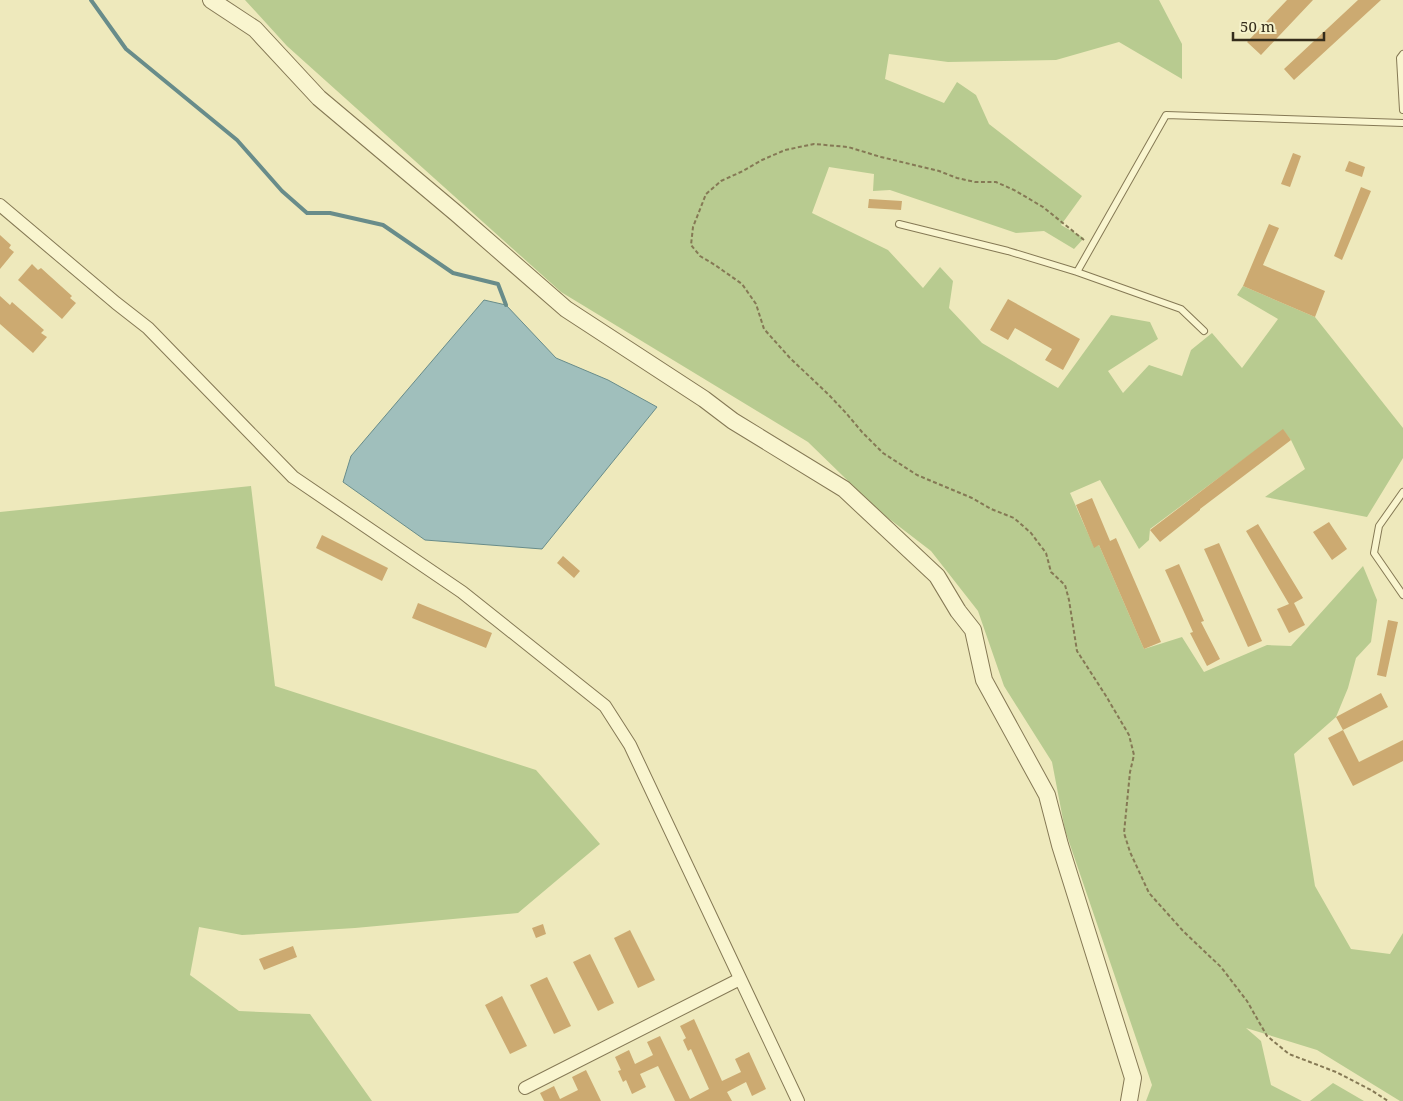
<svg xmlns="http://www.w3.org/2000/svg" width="1403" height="1101" viewBox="0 0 1403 1101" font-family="'Noto Serif',serif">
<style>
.green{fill:#b8cb90}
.water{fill:#a0bfbc;stroke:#688c8a}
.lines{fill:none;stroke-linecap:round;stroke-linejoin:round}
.stream{stroke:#688c8a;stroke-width:4}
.building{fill:#ccaa71}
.service-casing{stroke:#857955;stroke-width:8}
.minor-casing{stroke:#857955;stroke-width:14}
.tertiary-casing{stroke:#857955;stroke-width:18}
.path{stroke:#857955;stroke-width:2;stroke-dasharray:4 2.5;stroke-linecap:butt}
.service{stroke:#f9f5cf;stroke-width:6}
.minor{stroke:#f9f5cf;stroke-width:12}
.tertiary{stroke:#f9f5cf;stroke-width:16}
</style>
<rect width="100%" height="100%" fill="#eee9bc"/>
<!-- green -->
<path class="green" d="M245 0H1159L1182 44V79L1119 42 1056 60 948 62 889 54 885 79 944 103 957 82 976 95 989 124 1082 196 1061 225 1084 238 1074 249 1044 231 1016 233 890 190 873 191 874 174 829 167 812 213 888 250 923 288 940 267 953 281 949 308 982 343 1058 388 1111 315 1150 322 1158 339 1108 371 1123 393 1149 365 1182 376 1191 350 1212 333 1242 368 1278 319 1237 295 1243 286 1315 317 1403 428V458L1367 517 1265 497 1305 469 1291 440 1283 430 1150 529 1149 540 1139 549 1100 480 1070 493 1094 547 1099 545 1144 649 1182 637 1204 672 1267 645 1291 646 1363 566 1377 600 1371 642 1356 658 1348 688 1336 717 1294 754 1315 886 1351 949 1390 954 1403 933V1101H1400L1317 1050 1246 1028 1261 1041 1271 1085 1302 1101H1146L1152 1085 1065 830 1052 762 1004 686 978 611 931 551 879 511 808 442 561 292 287 46Z
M251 486 275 686 536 770 600 844 518 913 355 928 242 935 199 927 190 975 239 1011 310 1014 372 1101H0V512Z
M1333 1083 1364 1101H1310Z"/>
<!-- water -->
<path class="water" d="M484 300 506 305 556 358 608 380 657 407 542 549 425 540 343 482 351 456Z"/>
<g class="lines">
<!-- stream -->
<path class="stream" d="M91 0 126 49 237 140 282 191 307 213H330L383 225 453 273 498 284 506 305"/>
</g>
<!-- building -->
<path class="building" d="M1287 0H1313L1261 55 1247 42Z
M1358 0H1381L1294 80 1284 69Z
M1293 153 1301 156 1290 187 1281 184Z
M1349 161 1365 167 1362 177 1345 171Z
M1361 187 1371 191 1342 260 1334 256Z
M869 199 902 201 901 210 868 208Z
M1269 224 1279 228 1263 265 1325 291 1315 317 1243 286Z
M0 235 11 245 9 248 14 252 0 269Z
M32 264 38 270 41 268 72 296 70 298 76 303 62 319 18 280Z
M0 296 10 305 12 302 44 330 41 333 47 337 33 353 0 324Z
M1008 299 1080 339 1063 370 1045 360 1052 349 1015 328 1008 340 990 330Z
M1283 429 1291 440 1200 509V510L1160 542 1150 530Z
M1092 498 1110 541 1116 538 1161 642 1144 649 1099 545 1094 548 1076 505Z
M1329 522 1347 549 1332 560 1313 532Z
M1258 524 1303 598 1294 603 1305 625 1289 633 1277 609 1289 604 1246 531Z
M322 535 388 568 382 581 316 548Z
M1219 543 1262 641 1248 647 1204 549Z
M563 556 580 571 574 578 557 563Z
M1179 564 1204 621 1201 622 1220 659 1207 666 1190 633 1193 632 1165 570Z
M418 603 492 633 486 648 412 618Z
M1388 620 1398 622 1386 677 1377 675Z
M1381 693 1388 707 1343 730 1336 717Z
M1343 730 1359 762 1403 740V761L1353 786 1328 738Z
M543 924 546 934 536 938 532 928Z
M630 930 655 980 638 988 614 938Z
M293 946 297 957 264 970 259 959Z
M590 954 614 1003 598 1011 573 962Z
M547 977 571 1026 554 1034 530 985Z
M502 996 527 1046 510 1054 485 1005Z
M694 1019 722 1081 741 1072 735 1059 749 1052 766 1089 752 1096 746 1082 727 1092 732 1101H675L658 1066 640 1074 646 1087 632 1094 626 1080 623 1082 618 1071 621 1070 615 1057 629 1050 635 1064 653 1055 647 1042 660 1036 690 1099 709 1089 691 1049 688 1051 683 1040 686 1038 680 1026Z
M586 1070 601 1101H544L540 1093 554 1086 560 1099 578 1090 572 1077Z"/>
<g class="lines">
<!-- service casing -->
<g class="service-casing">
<path id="service" d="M1403 54 1400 58 1403 110
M899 224 1008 251 1077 272 1181 309 1204 331
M1077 272 1166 115 1403 123
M1403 492 1379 526 1374 553 1403 595"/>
</g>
<!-- minor casing -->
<g class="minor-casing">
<path id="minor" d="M0 205 116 303 148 328 293 477 462 592 605 706 630 745 798 1101
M525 1088 740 979"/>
</g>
<!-- tertiary casing -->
<g class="tertiary-casing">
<path id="tertiary" d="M211 0 255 29 319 98 457 214 566 309 704 399 733 421 844 489 937 576 958 611 973 630 984 680 1047 795 1060 845 1133 1078 1129 1101"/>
</g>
<!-- path -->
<path class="path" d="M1084 240 1043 207 1014 190 996 182H975L957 178 939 171 881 157 848 147 814 144 785 150 762 160 743 171 721 181 706 194 693 227 691 245 700 256 715 265 742 284 756 304 764 329 790 358 829 395 846 413 862 432 883 453 917 475 972 498 991 509 1014 518 1031 533 1046 553 1051 572 1065 585 1069 600 1077 651 1106 696 1129 735 1134 755 1130 772 1124 833 1130 852 1149 893 1184 932 1221 967 1247 1001 1267 1036 1289 1054 1336 1072 1371 1090 1388 1101"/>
<!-- service -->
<use href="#service" class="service"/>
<!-- minor -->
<use href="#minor" class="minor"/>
<!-- tertiary -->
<use href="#tertiary" class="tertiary"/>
</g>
<!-- scale -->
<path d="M1233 32v8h91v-8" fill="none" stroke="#342c1b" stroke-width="2.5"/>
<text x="1240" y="32" font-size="15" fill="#342c1b" stroke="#f5f2cb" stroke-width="4" paint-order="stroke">50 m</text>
</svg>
